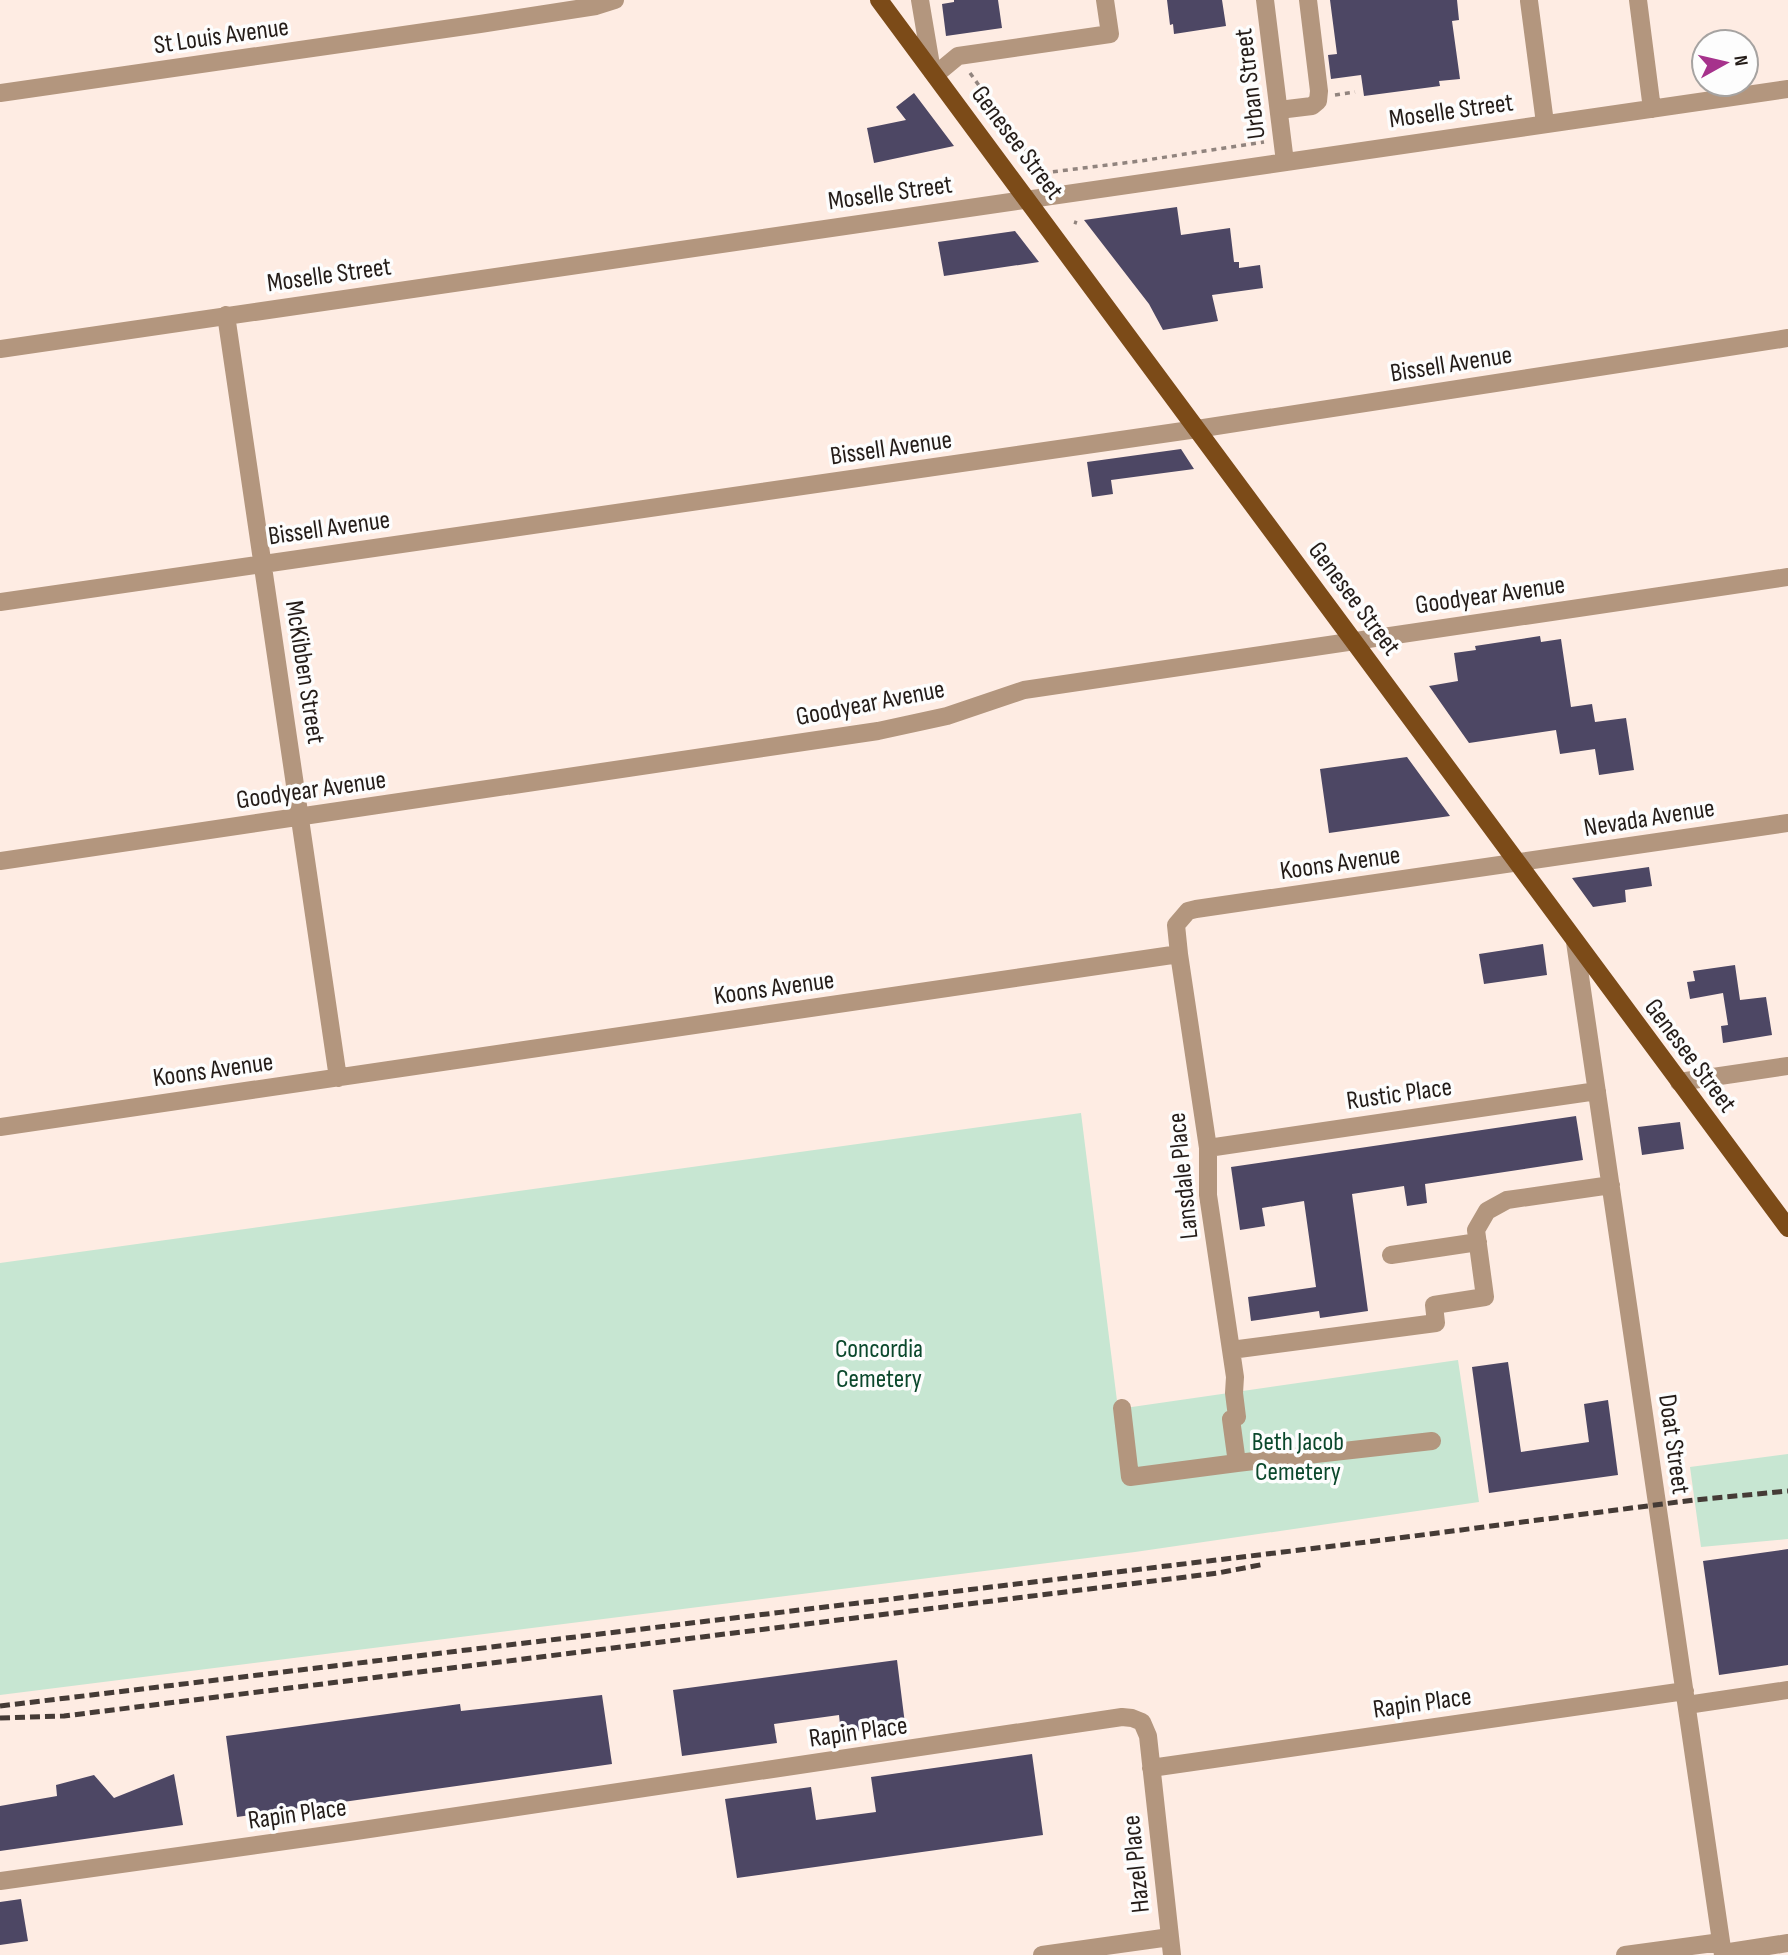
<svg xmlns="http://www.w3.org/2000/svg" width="1788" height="1955" viewBox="0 0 1788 1955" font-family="'Sofia Sans Condensed',sans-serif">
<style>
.green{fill:#c7e6d2}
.building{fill:#4d4764}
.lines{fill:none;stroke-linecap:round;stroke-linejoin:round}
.path{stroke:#91847e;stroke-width:3.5;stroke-dasharray:5 5;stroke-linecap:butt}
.minor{stroke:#b3967e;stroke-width:18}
.major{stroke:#7c4b18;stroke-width:18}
.rail{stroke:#453b36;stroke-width:5;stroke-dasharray:10 5;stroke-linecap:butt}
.labels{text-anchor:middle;stroke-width:7;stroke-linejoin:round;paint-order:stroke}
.street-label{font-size:26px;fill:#241c18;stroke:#fdfdfd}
.park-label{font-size:26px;fill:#0b482c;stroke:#fdfdfd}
</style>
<rect width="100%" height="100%" fill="#feece3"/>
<!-- green -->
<path class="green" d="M1081 1113 1118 1409 1458 1360 1479 1502 1135 1552 0 1695V1263Z
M1788 1454V1539L1701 1547 1690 1467Z"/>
<!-- building -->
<path class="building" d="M954 0H998L1002 28 946 36 942 4 954 2Z
M1167 0H1222L1226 26 1174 34 1173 24 1170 25Z
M1330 0H1457L1459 20 1452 21 1460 79 1439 81 1440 86 1364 96 1361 75 1331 79 1328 55 1337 54Z
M914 93 954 146 874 163 867 128 906 120 896 107Z
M1177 207 1181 235 1230 228 1234 262H1239V268L1260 265 1263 288 1212 295 1218 321 1163 330 1149 304 1084 220Z
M1015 231 1039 262 944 276 938 242Z
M1181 449 1194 469 1111 480 1113 494 1092 497 1087 462Z
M1540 636 1541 642 1561 639 1571 707 1592 704 1595 722 1626 718 1634 770 1599 775 1595 749 1560 754 1556 730 1469 743 1429 686 1458 681 1454 653 1476 650 1475 646Z
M1407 757 1450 816 1329 833 1320 769Z
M1649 867 1652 886 1625 890 1626 902 1593 907 1572 878Z
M1543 944 1547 975 1484 984 1479 954Z
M1735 965 1740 1000 1766 997 1772 1035 1723 1043 1721 1026 1728 1025 1723 993 1690 999 1687 982 1695 981 1693 971Z
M1576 1116 1583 1160 1425 1184 1427 1203 1407 1206 1404 1186 1352 1194 1368 1311 1320 1318 1319 1311 1251 1321 1248 1297 1316 1287 1304 1201 1262 1208 1265 1226 1240 1230 1231 1167Z
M1680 1122 1684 1149 1642 1155 1638 1127Z
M1508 1362 1521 1452 1589 1442 1584 1404 1608 1400 1618 1475 1489 1493 1472 1367Z
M1788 1549V1665L1719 1675 1703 1561Z
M897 1660 905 1724 841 1734 839 1715 774 1724 777 1743 682 1756 673 1690Z
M602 1695 612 1764 237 1817 226 1736 460 1704 461 1711Z
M1032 1754 1043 1835 737 1878 725 1799 811 1787 816 1820 876 1812 871 1777Z
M174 1774 183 1825 0 1851V1806L57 1796 56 1785 94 1775 114 1798Z
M21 1899 28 1941 0 1945V1902Z"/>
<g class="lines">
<!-- path -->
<path class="path" d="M970 73 1043 174
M1335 95 1355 92
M1043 173 1140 161 1264 142
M1074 222 1077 223"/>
<!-- minor -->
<path class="minor" d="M920 0 932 71
M1265 0 1285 162
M1638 0 1652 109
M1529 1 1545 123
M935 75 958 56 1110 34 1105 0
M0 93 480 24 596 6 615 0
M1279 110 1312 106 1318 101 1319 91 1308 0
M226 315 338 1078
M0 349 1788 89
M0 602 1197 429 1788 338
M0 861 878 731 947 716 1024 690 1788 577
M1575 942 1723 1955
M1179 954 1208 1148V1195L1235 1377 1234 1393 1237 1417 1231 1419 1237 1463 1432 1441
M1679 1082 1788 1066
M0 1127 1179 954 1176 925 1188 911 1196 909 1788 823
M1208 1148 1597 1091
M1391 1255 1478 1242
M1231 1350 1436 1323 1434 1305 1485 1297 1476 1230 1487 1211 1507 1200 1611 1185
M1122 1408 1130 1477 1237 1463
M1687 1705 1788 1690
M1151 1768 1685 1691
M0 1881 349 1832 1122 1717 1132 1718 1142 1722 1148 1736 1172 1955
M1723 1953 1788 1943
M1042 1955 1170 1937
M1625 1955 1721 1942"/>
<!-- major -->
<path class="major" d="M879 0 1788 1228"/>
<!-- rail -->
<path class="rail" d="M0 1706 1375 1541 1694 1500 1788 1491
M0 1718 64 1716 1218 1573 1265 1564"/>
</g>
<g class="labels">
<!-- street labels -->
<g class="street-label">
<text transform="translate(221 35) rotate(-8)" y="9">St Louis Avenue</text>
<text transform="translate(1249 84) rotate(-97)" y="9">Urban Street</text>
<text transform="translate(1451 110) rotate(-8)" y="9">Moselle Street</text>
<text transform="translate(1018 142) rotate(53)" y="9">Genesee Street</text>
<text transform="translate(890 192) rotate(-8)" y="9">Moselle Street</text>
<text transform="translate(329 274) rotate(-8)" y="9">Moselle Street</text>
<text transform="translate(1451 363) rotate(-9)" y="9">Bissell Avenue</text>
<text transform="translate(891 447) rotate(-8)" y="9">Bissell Avenue</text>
<text transform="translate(329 527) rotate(-8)" y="9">Bissell Avenue</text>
<text transform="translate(1490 594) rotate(-8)" y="9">Goodyear Avenue</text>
<text transform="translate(1355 598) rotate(53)" y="9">Genesee Street</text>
<text transform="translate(306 672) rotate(81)" y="9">McKibben Street</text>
<text transform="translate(870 702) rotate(-11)" y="9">Goodyear Avenue</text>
<text transform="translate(311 789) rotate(-8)" y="9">Goodyear Avenue</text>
<text transform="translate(1649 817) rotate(-9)" y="9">Nevada Avenue</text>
<text transform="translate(1340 862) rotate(-8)" y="9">Koons Avenue</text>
<text transform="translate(774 987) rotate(-8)" y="9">Koons Avenue</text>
<text transform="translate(1691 1055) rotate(53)" y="9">Genesee Street</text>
<text transform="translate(213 1069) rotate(-8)" y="9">Koons Avenue</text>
<text transform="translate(1399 1093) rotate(-8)" y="9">Rustic Place</text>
<text transform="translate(1182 1176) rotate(-96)" y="9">Lansdale Place</text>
<text transform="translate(1675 1444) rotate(82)" y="9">Doat Street</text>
<text transform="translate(1422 1702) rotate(-8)" y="9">Rapin Place</text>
<text transform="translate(858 1731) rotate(-8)" y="9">Rapin Place</text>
<text transform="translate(297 1813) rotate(-8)" y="9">Rapin Place</text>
<text transform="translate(1135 1864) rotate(-96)" y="9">Hazel Place</text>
</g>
<!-- park labels -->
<g class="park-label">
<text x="879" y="1357">Concordia<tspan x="879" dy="30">Cemetery</tspan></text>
<text x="1298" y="1450">Beth Jacob<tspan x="1298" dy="30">Cemetery</tspan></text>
</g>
</g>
<!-- north arrow -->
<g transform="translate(1725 63) rotate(82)"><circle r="33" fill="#fdfdfd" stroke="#a6a3a1" stroke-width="2"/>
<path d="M0-5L12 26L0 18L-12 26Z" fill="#a6328c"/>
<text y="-10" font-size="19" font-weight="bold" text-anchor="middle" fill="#241c18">N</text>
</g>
</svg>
